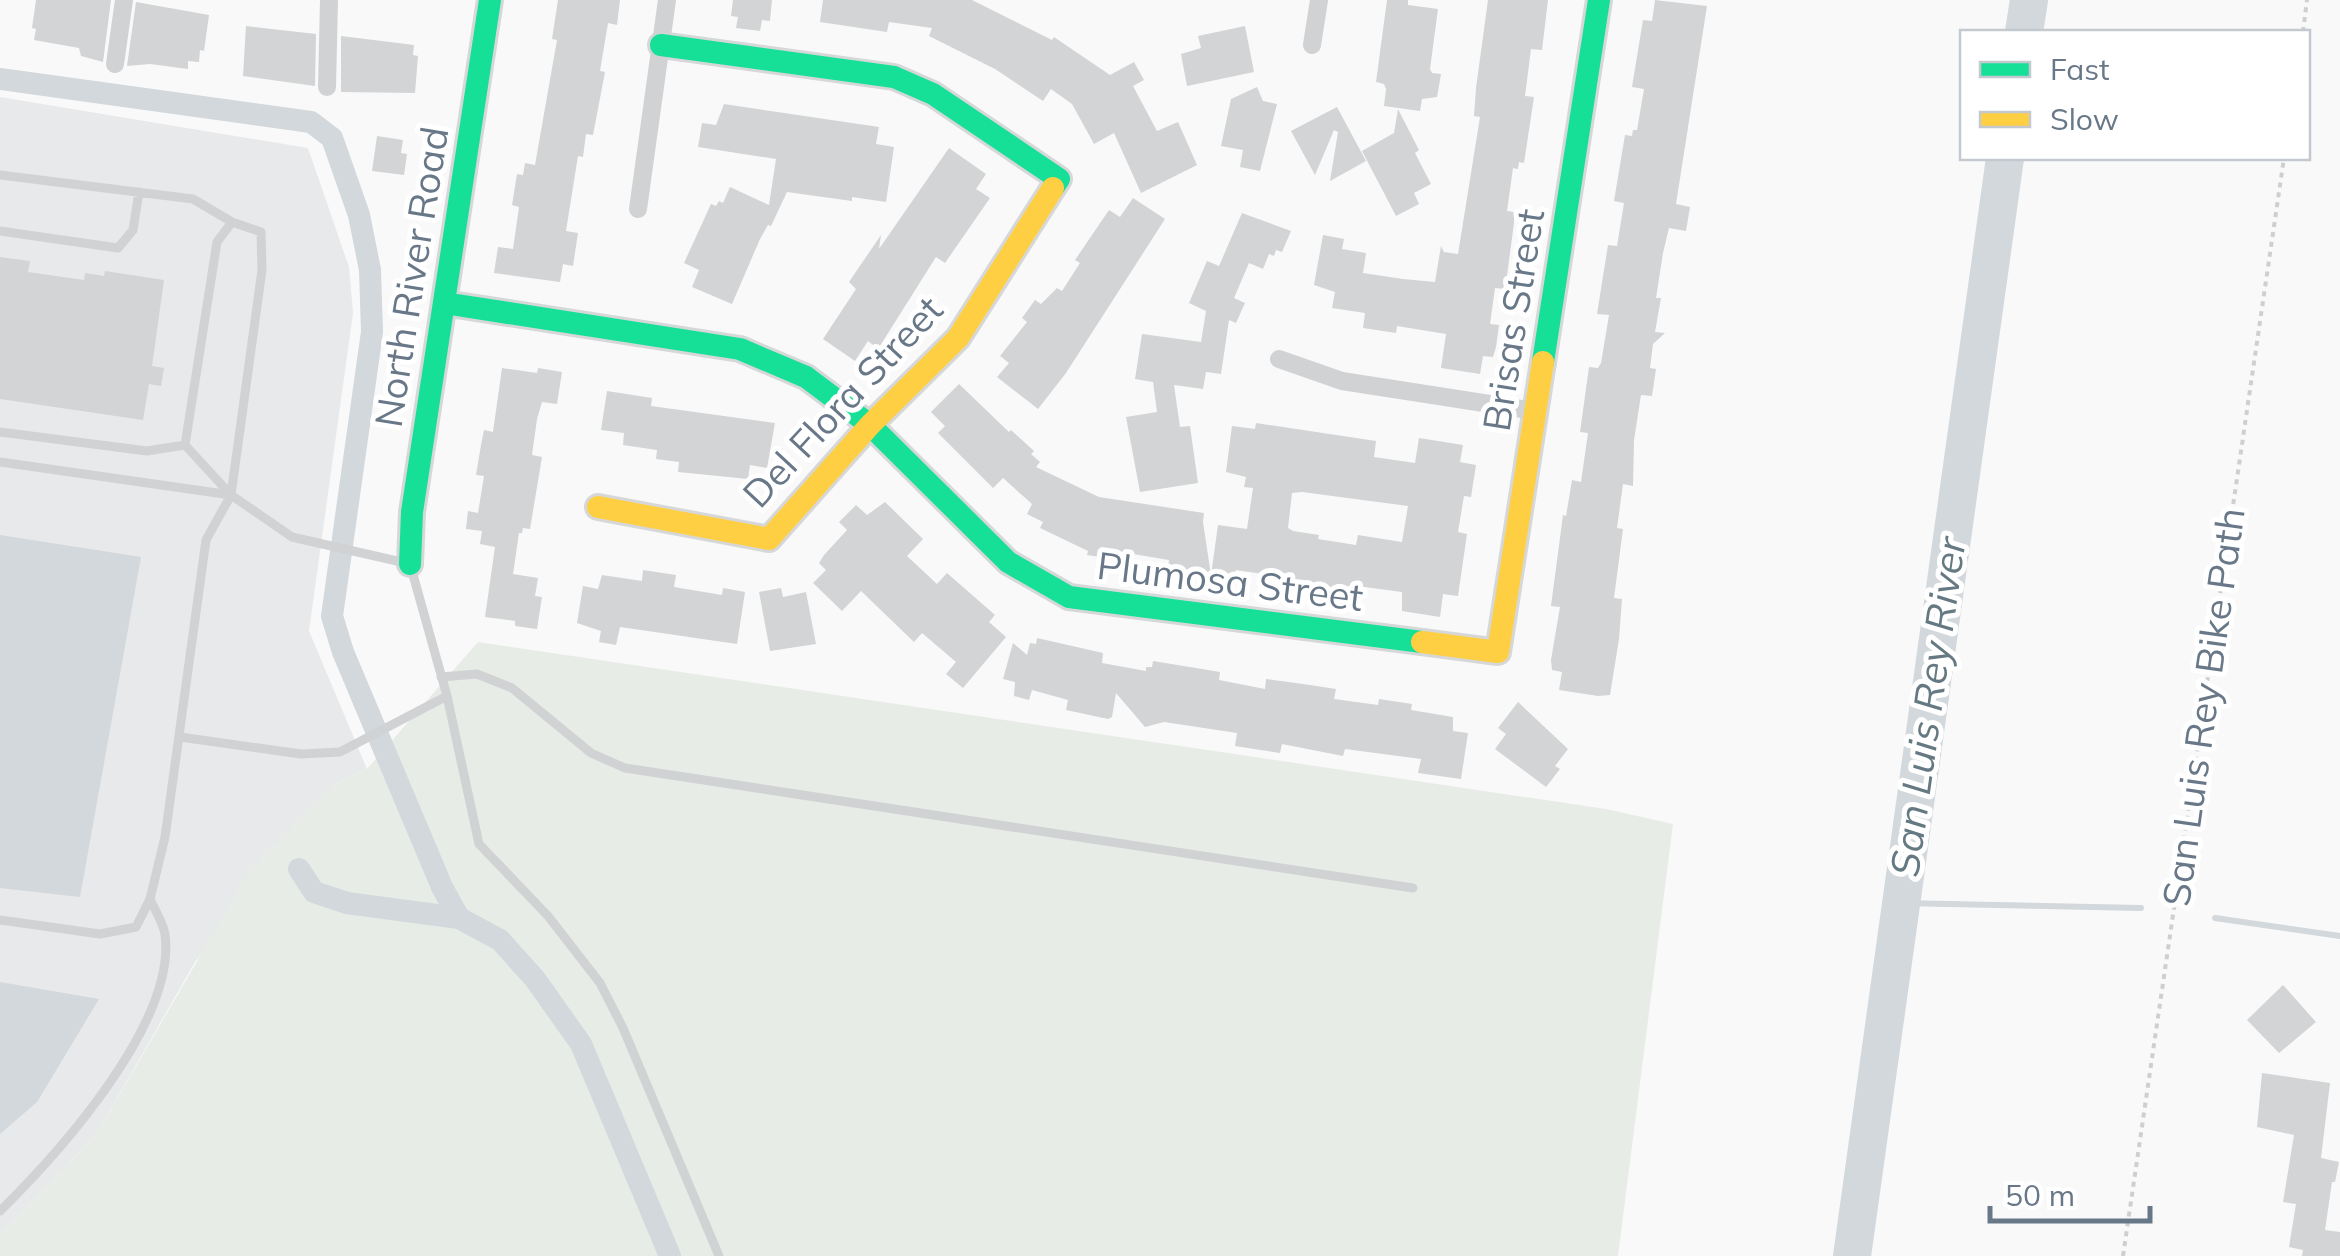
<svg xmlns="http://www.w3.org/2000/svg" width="2340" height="1256" viewBox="0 0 2340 1256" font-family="Mulish,sans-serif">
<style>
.built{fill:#e8e9ea}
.green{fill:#e8ece7}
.water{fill:#d2d8dc}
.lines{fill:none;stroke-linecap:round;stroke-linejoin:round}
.stream{stroke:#d2d8dc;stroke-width:6}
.canal{stroke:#d2d8dc;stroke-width:22}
.river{stroke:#d2d8dc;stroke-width:38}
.building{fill:#d2d4d5;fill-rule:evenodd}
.fast-casing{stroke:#d6d7d8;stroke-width:28}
.slow-casing{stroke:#d6d7d8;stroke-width:28}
.path{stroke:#cecfd0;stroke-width:4;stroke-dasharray:5 5;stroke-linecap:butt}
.lane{stroke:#d1d2d4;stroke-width:9}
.street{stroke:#d1d2d4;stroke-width:18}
.fast{stroke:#16e098;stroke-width:22}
.slow{stroke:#ffcf43;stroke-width:22}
.labels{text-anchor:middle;stroke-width:10;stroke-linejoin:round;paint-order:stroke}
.street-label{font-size:38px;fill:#697888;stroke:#fff}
.water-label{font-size:40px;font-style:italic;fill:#657983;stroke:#fff}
</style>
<rect width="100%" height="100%" fill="#f9f9f9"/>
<!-- built -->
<path class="built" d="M0 97 308 148 349 267 353 313 309 631 367 769 337 782 195 962 96 1135 0 1235Z"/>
<!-- green -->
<path class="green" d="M478 642 1606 809 1673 824 1618 1256H0V1235L96 1135 250 870 337 782 367 769Z"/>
<!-- water -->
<path class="water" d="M0 535 141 557 80 897 0 888Z
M0 982 99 999 37 1102 0 1134Z"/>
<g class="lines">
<!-- stream -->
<path class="stream" d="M1899 903 2141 908
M2215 918 2340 936"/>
<!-- canal -->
<path class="canal" d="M0 79 311 122 332 138 359 215 370 270 372 332 332 616 343 652 442 887 459 918
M299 869 314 892 347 903 459 918 500 940 535 979 581 1044 670 1256"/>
<!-- river -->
<path class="river" d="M2024 32 2029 0
M1852 1256 2005 158"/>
</g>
<!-- building -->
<path class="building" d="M36 0H111L103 62 81 56 79 48 34 40 36 29 32 28Z
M558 0H620L617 25 608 23 600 71 605 72 593 135 586 134 583 157 578 156 566 231 578 233 573 266 563 264 560 282 494 273 498 247 513 249 519 207 512 205 517 174 523 175 525 163 535 165 557 40 552 39Z
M733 0H772L770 21 762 20 760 31 736 28 738 17 731 16Z
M823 0H972L1052 40 1054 37 1110 75 1134 62 1144 80 1133 86 1157 131 1178 122 1197 165 1141 193 1114 133 1094 144 1072 104 1051 89 1043 101 995 69 929 36 932 28 889 22 887 32 820 22Z
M1387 0H1408V5L1438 9 1430 69 1432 73 1441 74 1437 97 1422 99 1420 111 1384 106 1386 89 1384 84 1376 82Z
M1488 0H1548L1542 50 1531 49 1525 96 1534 97 1524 163 1519 162 1518 169 1513 168 1507 211 1514 212V223L1508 268 1505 289 1495 288 1490 324 1499 325 1496 347 1493 357 1483 356 1480 374 1441 368 1446 334 1397 326 1396 333 1363 328 1365 313 1332 308 1335 292 1314 285 1323 235 1344 239 1342 249 1366 253 1363 273 1403 279 1435 282 1441 246 1444 252 1458 254 1480 117 1474 116 1476 88Z
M1655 0 1707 6 1676 204 1690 207 1686 231 1669 228 1663 253 1656 298H1661L1655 332 1665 333 1653 344 1650 368 1656 369 1652 396 1641 395 1634 440 1633 486 1623 484 1617 528 1623 529 1614 598 1622 599 1619 639 1610 695 1598 696 1559 690 1562 672 1552 670 1551 660 1560 607 1551 606 1563 515 1566 516 1572 480 1581 482 1588 433 1580 432 1589 367 1598 368 1601 363 1609 315 1597 314 1608 245 1617 246 1624 203 1614 201 1625 135 1632 136 1633 130H1637L1644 89 1632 87 1643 20 1652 21Z
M136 2 209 15 204 51 200 50 199 62 188 61V69L150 64 127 66Z
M246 26 316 34 315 86 243 76Z
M1245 26 1254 72 1187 86 1181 54 1201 48 1198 36Z
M341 36 414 45 413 55 418 56 415 93 341 92Z
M1257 87 1263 101 1277 104 1260 171 1240 167 1243 150 1221 146 1231 99Z
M724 104 879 127 876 144 894 147 886 202 852 197V201L787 192 771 226 768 225 760 239 732 304 692 287 699 270 684 263 711 204 716 206 719 201 723 203 730 187 769 205 776 159 698 147 702 123 716 125Z
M1337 107 1366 161 1330 181 1338 132 1334 130 1315 175 1291 131Z
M1398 109 1419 150 1415 153 1431 184 1414 193 1419 204 1396 216 1362 151 1394 133Z
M377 136 403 140 401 153 407 154 404 175 372 171Z
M949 148 986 174 976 189 990 198 945 263 936 257 878 349 868 341 855 361 823 339 856 289 849 282 881 235 879 249Z
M1133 198 1165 219 1066 373 1038 409 997 377 1009 363 1000 356 1027 322 1022 318 1035 300 1041 304 1057 288 1062 291 1080 263 1075 260 1109 210 1120 217Z
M1242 213 1291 231 1282 252 1276 250 1274 256 1269 254 1263 269 1249 263 1234 298 1245 303 1236 323 1229 320 1221 374 1206 372 1203 389 1174 385 1180 427 1190 426 1198 483 1140 492 1126 417 1157 412 1153 382 1135 379 1142 334 1201 342 1206 311 1189 303 1207 261 1219 266Z
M0 257 30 261 28 272 84 280 85 273 104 276 105 271 164 280 152 366 164 368 161 386 149 384 143 420 0 399Z
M502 368 537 373 538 368 562 372 557 404 542 402 537 419 532 455 542 457 530 529 523 528 522 533H519L513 574 538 578 535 596 542 597 537 629 515 626V621L485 617 495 547 480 544 482 531 466 529 468 511 478 513 484 476 476 475 481 445 484 430 493 432Z
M959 384 1009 432 1011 430 1034 451 1031 454 1040 462 1036 467 1099 497 1204 513 1203 522 1211 575 1218 525 1247 529 1253 488 1244 487 1246 477 1226 472 1232 426 1255 429 1256 423 1376 441 1374 457 1415 463 1419 438 1463 445 1460 462 1476 465 1471 497 1464 496 1458 532 1467 534 1458 596 1443 594 1440 617 1402 611V592L1357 586 1356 596H1345L1283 587 1284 577 1236 570 1235 580 1168 570 1169 560 1121 552 1120 560 1087 555 1088 551 1040 528 1043 522 1027 514 1032 504 1003 478 993 488 938 433 945 426 931 412ZM1302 492 1408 506 1402 542 1358 535 1356 545 1318 539 1319 535 1293 531 1288 528 1292 493Z
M607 391 652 398 651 406 775 423 767 468 750 465 748 479 678 472 679 462 656 459 657 450 623 445 624 433 601 430Z
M885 502 923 539 907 556 937 584 947 573 995 615 989 622 1006 637 963 688 946 674 956 662 922 633 914 642 861 591 842 611 813 583 826 570 819 563 824 555 847 530 839 522 856 505 867 515Z
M643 570 676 575 674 587 722 595 723 588 745 592 737 644 620 627 616 645 599 642 601 631 577 623 583 586 598 589 602 575 642 581Z
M781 588 783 597 806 592 816 644 770 651 759 592Z
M1037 638 1103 653 1102 663 1146 671V667H1152L1153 661 1220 672 1219 680 1265 689 1266 679 1310 685 1336 689 1334 699 1378 705 1379 699 1412 704 1411 710 1453 717V731L1468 733 1461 779 1418 773 1421 759 1345 749 1343 756 1282 744 1280 753 1235 746 1237 733 1164 722 1145 727 1116 693 1112 717 1108 719 1066 710 1068 700 1032 690 1029 700 1014 696 1015 682 1003 679 1013 643 1027 655 1030 643 1036 644Z
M1518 702 1568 749 1555 766 1560 769 1546 787 1495 749 1506 734 1498 728Z
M2283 985 2316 1022 2279 1053 2247 1020Z
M2262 1073 2330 1083 2321 1158 2339 1162 2335 1182H2332L2325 1230 2340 1232V1256H2302L2303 1250 2289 1247 2296 1204 2283 1202 2294 1135 2257 1127Z"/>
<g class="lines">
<!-- fast casing -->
<g class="fast-casing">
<path id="fast" d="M661 45 894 77 933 94 1059 179 1053 188
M444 303 740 349 806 377 870 425 1008 562 1069 597 1422 642
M1543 362 1599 0
M410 564 412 512 490 0"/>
</g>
<!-- slow casing -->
<g class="slow-casing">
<path id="slow" d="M598 507 769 539 870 425 958 338 1053 188
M1422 642 1498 652 1543 362"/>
</g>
<!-- path -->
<path class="path" d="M2303 32 2307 0
M2123 1256 2284 158"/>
<!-- lane -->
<path class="lane" d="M0 175 193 199 232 222
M0 231 118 248 133 230 139 192
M0 432 147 451 185 445
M185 445 231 495 292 537 410 564 447 696 479 844 548 916 600 983 623 1028 719 1256
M0 462 231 495
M441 677 477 674 512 688 591 753 625 768 1413 888
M180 737 301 754 340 752 447 696
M0 920 100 934 136 927 150 899 165 837 206 540 231 495 262 270 261 232 232 222 217 242 185 445
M0 1211C59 1153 177 1022 165 934 163 923 155 910 150 899"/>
<!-- street -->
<path class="street" d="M1312 45 1319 0
M115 64 124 0
M327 87 329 0
M638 209 667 0
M1279 359 1342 381 1535 411"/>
<!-- fast -->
<use href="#fast" class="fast"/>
<!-- slow -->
<use href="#slow" class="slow"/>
</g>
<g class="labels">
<!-- street labels -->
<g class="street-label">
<text transform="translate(412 277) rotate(-81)" y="13">North River Road</text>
<text transform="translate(1514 320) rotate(-81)" y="13">Brisas Street</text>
<text transform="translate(843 402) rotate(-47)" y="13">Del Flora Street</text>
<text transform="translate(1230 582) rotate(7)" y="13">Plumosa Street</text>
<text transform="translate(2204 707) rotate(-82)" y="13">San Luis Rey Bike Path</text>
</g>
<!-- water labels -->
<g class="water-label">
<text transform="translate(1928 707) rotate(-82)" y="14">San Luis Rey River</text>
</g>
</g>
<!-- legend -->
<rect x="1960" y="30" width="350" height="130" fill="#ffffff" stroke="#c3c9cf" stroke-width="2.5"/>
<rect x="1980" y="62" width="50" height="15" fill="#16e098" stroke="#c3c9cf" stroke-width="2.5"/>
<text x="2050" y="80" font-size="30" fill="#697888">Fast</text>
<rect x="1980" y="112" width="50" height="15" fill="#ffcf43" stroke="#c3c9cf" stroke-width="2.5"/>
<text x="2050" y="130" font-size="30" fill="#697888">Slow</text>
<!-- scale -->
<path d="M1990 1206v15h160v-15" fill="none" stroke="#697888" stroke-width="5"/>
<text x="2005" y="1206" font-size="30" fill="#697888" stroke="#ffffff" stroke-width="8" paint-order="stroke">50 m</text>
</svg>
